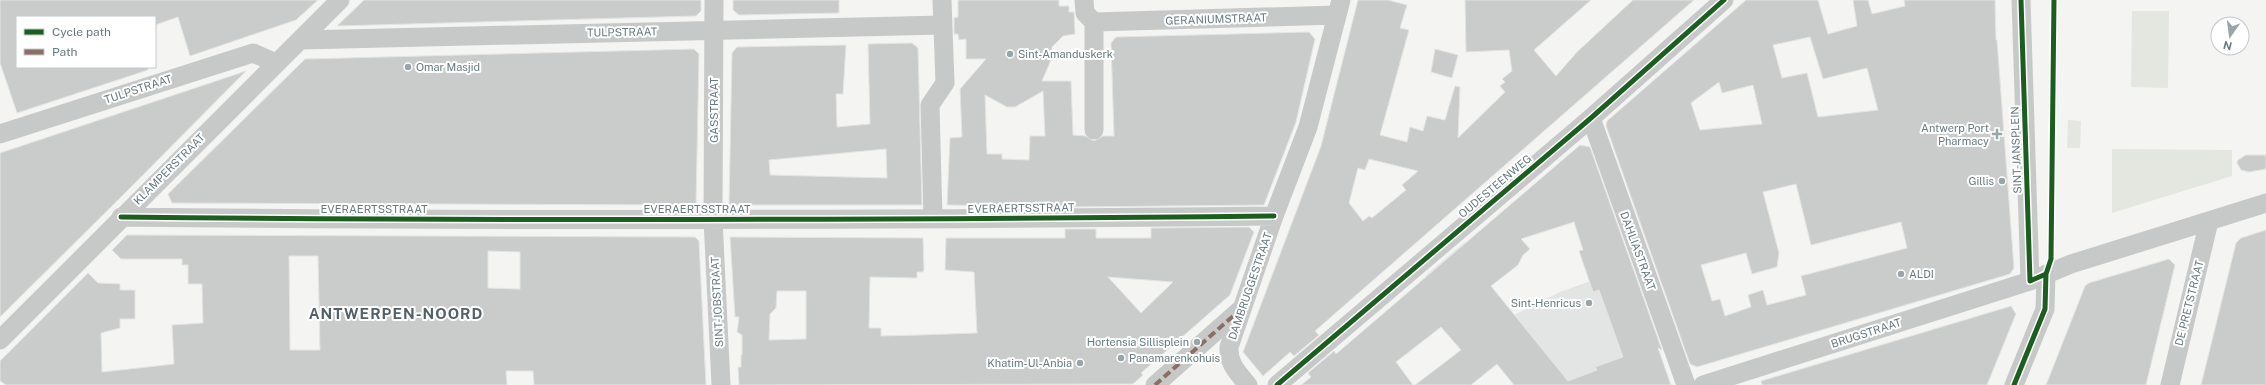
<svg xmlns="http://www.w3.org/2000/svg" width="2266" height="385" viewBox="0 0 2266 385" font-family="'Public Sans',sans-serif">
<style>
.built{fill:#e3e5e4}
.green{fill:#e4e6e0}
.building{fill:#cacccc;stroke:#e4e4e3;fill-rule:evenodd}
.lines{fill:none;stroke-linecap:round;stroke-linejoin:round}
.minor{stroke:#c7c9c8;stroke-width:19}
.quiet{stroke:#8d6e63;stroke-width:4;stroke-dasharray:8 4;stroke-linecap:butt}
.cycleway-casing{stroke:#fff;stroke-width:8}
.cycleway{stroke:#1b5e20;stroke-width:5}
.poi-dot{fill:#98a5a9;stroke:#fff;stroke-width:1.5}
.labels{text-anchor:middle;stroke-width:4;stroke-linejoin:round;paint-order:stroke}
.street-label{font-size:11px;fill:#667a81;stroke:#fff}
.poi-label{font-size:11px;fill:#667a81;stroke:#fff;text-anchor:end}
.district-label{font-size:15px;font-weight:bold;letter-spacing:1px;fill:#536167;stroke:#fff}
</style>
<rect width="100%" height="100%" fill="#f4f4f3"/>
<!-- built -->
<path class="built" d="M1465 242 1485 266 1479 271 1514 315 1560 292 1629 267 1661 357 1611 385H1514L1425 276Z"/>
<!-- green -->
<path class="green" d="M2132 11H2169L2168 88 2131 87Z
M2068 120 2081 121 2080 148H2067Z
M2112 149 2232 150V176L2112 213Z"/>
<!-- building -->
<path class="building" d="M0 0H318L296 20 190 56 178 17 155 25V17H17V67H148V70L17 113 0 63Z
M364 0H701V11L696 16 337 26Z
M733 0H839V13L739 15 733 10Z
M958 0H1059V6H1069V12H1074L1075 34 1063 36 1052 47 1051 60 1042 81H1071L1073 135 1085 136 1094 141 1103 136H1114L1111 43 1116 37 1309 32 1315 39 1296 122 1264 205 1065 207 947 205 950 138 962 137 960 89 986 59H966V39L959 40 958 34H954V18L958 17ZM1043 91 1045 136H1030L1029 160 1002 159V154H987L985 95 1007 107H1015Z
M1358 0H1388L1407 5 1400 28 1409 30 1380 135 1407 142 1410 127 1423 131 1427 116 1445 120 1455 86 1460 87 1458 138 1505 92 1500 86 1505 82 1502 79 1512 71 1509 50 1466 52 1465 0H1591L1534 50 1556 76 1577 52 1633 0H1694L1315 331 1319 335 1294 356 1290 352 1263 376 1243 352 1321 146ZM1369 159 1418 171 1402 185 1406 190 1372 218 1369 216 1363 221 1349 203 1358 168 1365 170Z
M1746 0H1818L1828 34 1857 26 1853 0H1868L1872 14 1905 6 1904 0H1995L1996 40H1997L2014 268 2010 274 1697 367 1690 364 1606 126 1607 121ZM1810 37 1823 79 1867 68 1878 110 1818 117 1807 73 1782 78 1773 45ZM1719 82 1722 93 1753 85 1762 124 1700 130 1691 103ZM1796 184 1811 245 1901 222 1907 248 1801 276 1806 295 1767 305 1763 290 1748 295 1751 307 1725 316 1720 299 1712 301 1701 265 1746 253 1752 274 1777 267 1779 253 1763 192Z
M912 43 918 48 922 205H729L732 53 737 47 846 45 843 94H836L837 127 870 124 868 44ZM886 149 887 178 770 175 769 160Z
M694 49 699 54 696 205 172 203 168 194 305 59Z
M1435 49 1458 55 1452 78 1431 72Z
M246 71 125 193 0 317V153Z
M1580 145 1590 147 1662 350 1658 348 1671 385H1514L1497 364 1471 385H1415L1461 350 1441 327 1396 362 1413 385H1301L1311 377 1308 373 1334 351 1336 354ZM1574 222 1583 250 1579 251 1593 292 1599 290 1623 357 1595 367 1597 370 1568 381 1491 286 1518 265 1523 255 1530 249 1521 239Z
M2246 155H2266V169L2249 172 2241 170 2237 163 2238 160Z
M1249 227 1254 232 1230 295 1141 373 1143 375 1133 384 739 385 738 367H741V355H742V335L737 332 739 317H735L730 237 923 238 924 269 923 272H917V278L870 277 869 328H881V336L920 335 977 333 974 272 945 270 946 238H1065V229H1096V238H1151V228ZM1108 277 1173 282 1141 313ZM777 291H806V339L769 340 770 314 776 308Z
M2266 230V385H2201L2236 243 2241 238Z
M127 235 695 237 699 241 706 385H534L533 371H506L507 385H6L0 381V361L88 273 98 283 120 284V290H135V319H120V328L101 333 102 372 174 364 172 325 203 323 202 284H188V265H182V259H121L112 250ZM488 251 520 252V289L488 288ZM289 256H318L320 350H290Z
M2169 259 2175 265 2146 385H2046L2085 286 2089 283Z
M2011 306 2016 314 1987 385H1762L1761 381Z"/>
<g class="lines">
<!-- minor -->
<path class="minor" d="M714 0 713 219 721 385
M1084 0 1085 13 1094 22V130
M2021 0 2030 281
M1094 22 1337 15
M301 40 943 25
M1591 118 1686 385
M0 134 253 53 276 63
M121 217C505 221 890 220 1274 216
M933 219 930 105 945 83 942 0
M0 340 340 0
M1155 385 1241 309
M1248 385C1238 373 1228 364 1229 347L1274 216 1308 127 1341 0
M1277 385 1591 118 1724 0
M1703 385 2030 281 2071 264 2266 203
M2014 385 2045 309 2046 274
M2170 385 2209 221"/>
<!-- quiet -->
<path class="quiet" d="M1155 385 1241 309"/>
<!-- cycleway casing -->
<g class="cycleway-casing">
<path id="cycleway" d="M2021 0 2030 281 2046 274
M121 217C505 221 890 220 1274 216
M1277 385 1591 118 1724 0
M2014 385 2045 309 2046 274 2051 259 2054 0"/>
</g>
<!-- cycleway -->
<use href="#cycleway" class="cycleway"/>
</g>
<!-- markers -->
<g class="poi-dot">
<circle cx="1010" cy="54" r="4"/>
<circle cx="408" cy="67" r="4"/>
<path d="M1995 128h4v4h4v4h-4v4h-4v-4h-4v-4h4z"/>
<circle cx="2002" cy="181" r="4"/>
<circle cx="1901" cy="274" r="4"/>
<circle cx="1589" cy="303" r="4"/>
<circle cx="1197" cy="342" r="4"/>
<circle cx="1121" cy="358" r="4"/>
<circle cx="1080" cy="363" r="4"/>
</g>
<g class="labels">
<!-- street labels -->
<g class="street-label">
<text transform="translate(1216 19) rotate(-2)" y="4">GERANIUMSTRAAT</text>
<text transform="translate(622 32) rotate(-1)" y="4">TULPSTRAAT</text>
<text transform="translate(138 89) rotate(-18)" y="4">TULPSTRAAT</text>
<text transform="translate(714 110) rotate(-90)" y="4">GASSTRAAT</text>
<text transform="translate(2016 150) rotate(-92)" y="4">SINT-JANSPLEIN</text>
<text transform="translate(169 169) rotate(-45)" y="4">KLAMPERSTRAAT</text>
<text transform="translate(1495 186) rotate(-40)" y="4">OUDESTEENWEG</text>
<text transform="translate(1021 208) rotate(-1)" y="4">EVERAERTSSTRAAT</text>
<text x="374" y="213">EVERAERTSSTRAAT</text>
<text x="697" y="213">EVERAERTSSTRAAT</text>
<text transform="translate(1638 251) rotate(70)" y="4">DAHLIASTRAAT</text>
<text transform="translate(1250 286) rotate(-71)" y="4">DAMBRUGGESTRAAT</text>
<text transform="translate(717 302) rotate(-93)" y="4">SINT-JOBSTRAAT</text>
<text transform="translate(2189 303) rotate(-76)" y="4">DE PRETSTRAAT</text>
<text transform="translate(1866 333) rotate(-18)" y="4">BRUGSTRAAT</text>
</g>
<!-- poi labels -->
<g class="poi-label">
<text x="1018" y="58" text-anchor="start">Sint-Amanduskerk</text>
<text x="416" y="71" text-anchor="start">Omar Masjid</text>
<text x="1989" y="132">Antwerp Port<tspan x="1989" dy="13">Pharmacy</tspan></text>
<text x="1994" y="185">Gillis</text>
<text x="1909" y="278" text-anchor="start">ALDI</text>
<text x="1581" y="307">Sint-Henricus</text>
<text x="1189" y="346">Hortensia Sillisplein</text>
<text x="1129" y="362" text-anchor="start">Panamarenkohuis</text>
<text x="1072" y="367">Khatim-Ul-Anbia</text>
</g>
<!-- district labels -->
<g class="district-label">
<text x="396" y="319">ANTWERPEN-NOORD</text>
</g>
</g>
<!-- legend -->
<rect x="16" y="16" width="140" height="52" fill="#ffffff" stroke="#c2cacd"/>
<rect x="24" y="29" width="20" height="6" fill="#1b5e20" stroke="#c2cacd"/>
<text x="52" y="36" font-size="12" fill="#667a81">Cycle path</text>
<rect x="24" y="49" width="20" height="6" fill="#8d6e63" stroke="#c2cacd"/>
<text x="52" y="56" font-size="12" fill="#667a81">Path</text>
<!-- north arrow -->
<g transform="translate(2230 36) rotate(194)"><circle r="19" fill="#ffffff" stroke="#c2cacd"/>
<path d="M0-3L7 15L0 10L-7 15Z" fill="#98a5a9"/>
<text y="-6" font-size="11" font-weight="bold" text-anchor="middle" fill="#667a81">N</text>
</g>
</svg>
